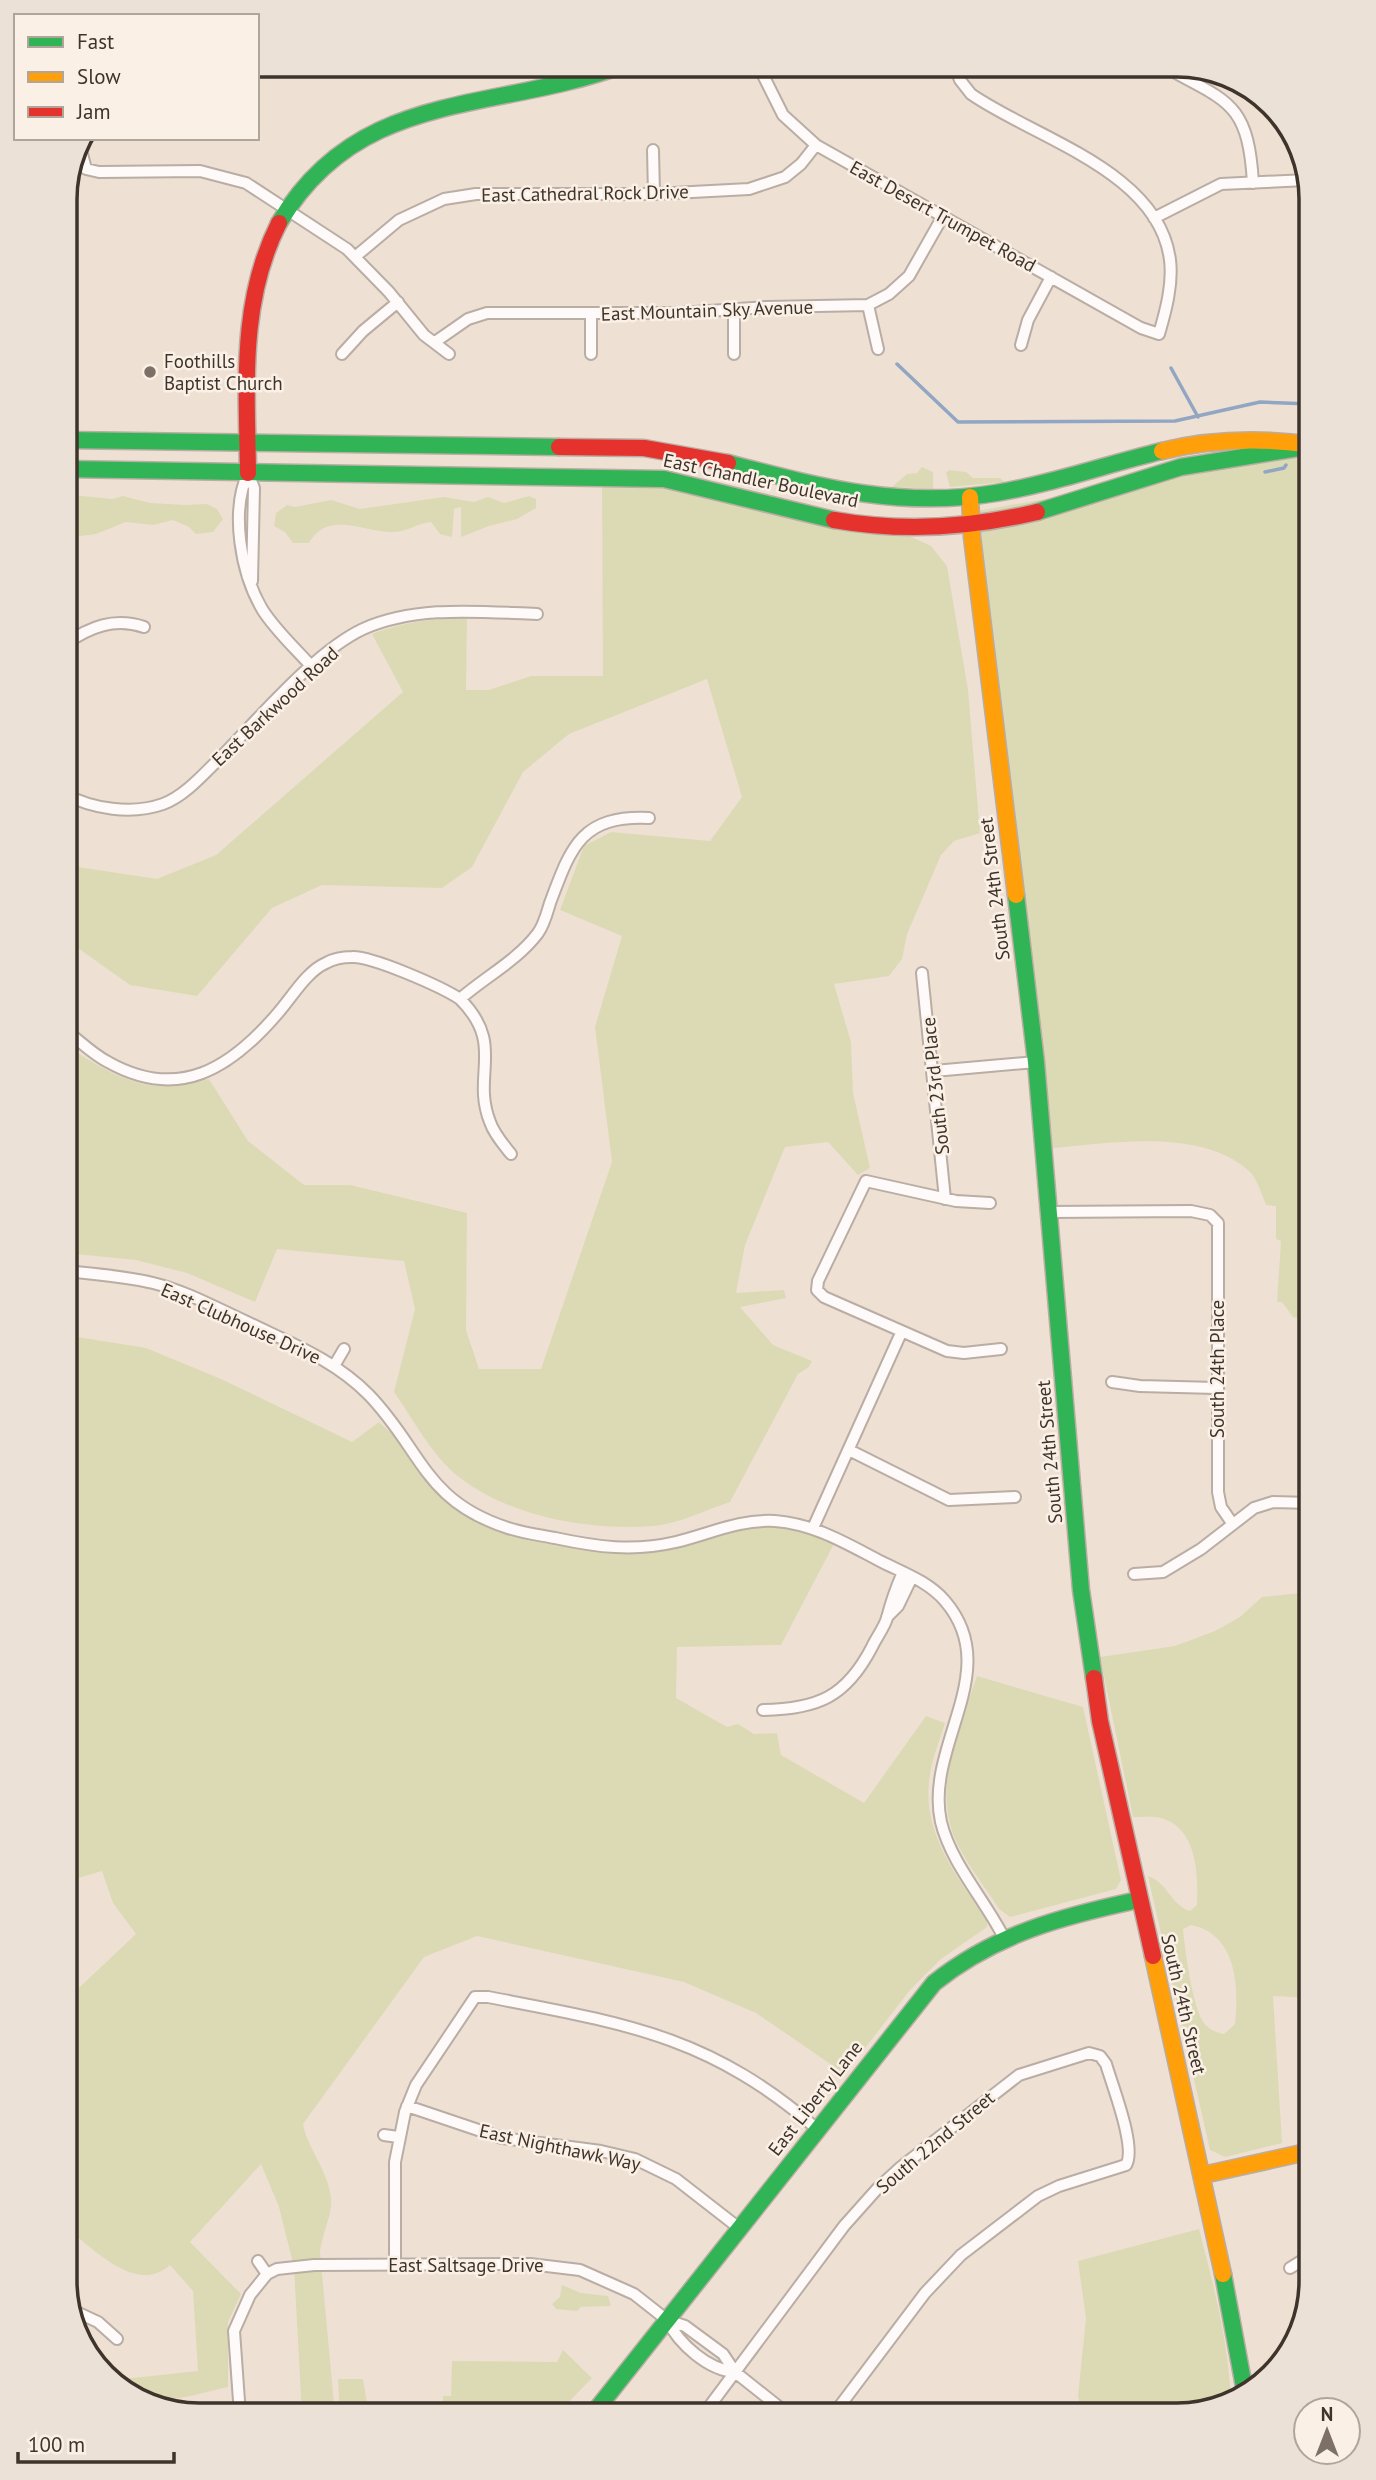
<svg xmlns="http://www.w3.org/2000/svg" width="1376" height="2480" viewBox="0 0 1376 2480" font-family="'PT Sans',sans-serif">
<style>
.green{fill:#dcdab5;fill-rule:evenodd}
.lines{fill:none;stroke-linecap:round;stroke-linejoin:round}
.stream{stroke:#90a6c2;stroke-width:3.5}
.street-casing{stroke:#b9ada4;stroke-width:14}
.fast-casing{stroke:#b9ada4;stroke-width:19}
.slow-casing{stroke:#b9ada4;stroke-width:19}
.jam-casing{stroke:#b9ada4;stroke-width:19}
.street{stroke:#fdfaf9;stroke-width:10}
.fast{stroke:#30b455;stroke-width:16}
.slow{stroke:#ff9f0a;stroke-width:16}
.jam{stroke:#e5322d;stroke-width:16}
.poi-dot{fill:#7d7066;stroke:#fbf0e6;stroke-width:2.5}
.labels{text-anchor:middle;stroke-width:5;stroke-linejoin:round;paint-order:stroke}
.street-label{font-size:19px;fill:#3f342b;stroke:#fbf0e6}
.poi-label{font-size:19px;fill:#3f342b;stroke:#fbf0e6;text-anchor:start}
.rim{fill:none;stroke:#3f342b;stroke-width:3.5}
</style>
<rect width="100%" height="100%" fill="#efe0d4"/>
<!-- green -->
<path class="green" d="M1264 446H1311V1321L1293 1317 1282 1302H1277L1281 1241 1276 1239V1206L1266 1205C1262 1195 1257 1178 1249 1171 1199 1126 1105 1144 1043 1149L971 512 1051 498 1179 457Z
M922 467 933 472V489L892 487 907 474 917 473Z
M949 470 966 472 973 478H1000L1005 482 950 487 946 473Z
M602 482 651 484 903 533 931 546 947 566 968 690 980 833 954 841 941 855 907 934 902 959 889 976 834 984 851 1042 853 1093 870 1168 858 1175 828 1142 785 1147 745 1245 736 1293 784 1290 786 1298 740 1307 773 1345 812 1361 809 1367 798 1374 730 1502C706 1510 678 1524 653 1526 589 1531 510 1517 459 1477 432 1456 413 1419 394 1392L415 1309 404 1261 277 1249 255 1302 187 1273 136 1260 65 1253V1044C91 1063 132 1088 165 1086 180 1085 194 1082 209 1079L248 1141 304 1185H350L467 1213 466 1330 479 1369H541L612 1162 595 1027 622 936 560 910 584 846 611 832 710 841 742 797 707 679 569 734 523 772 472 867 442 888 322 885 272 908 197 996 130 985 65 939V865L157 879 216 855 403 692 372 634C405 622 432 618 467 618L466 690H489L531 676H603Z
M73 495 112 499 123 496 150 503 185 505 207 504 217 509 223 519 213 532 196 534 189 527 173 520 153 525 126 522 96 534 65 538V498Z
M529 496 536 499V508L517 519 489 526 461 537V507L454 509 452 537 440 534 431 522C418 523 407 532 394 532 365 533 328 509 309 543H293L285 532 274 526 276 513 287 505 295 507 331 500 360 509 444 497 474 502 488 497 504 503Z
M65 1335 146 1348 221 1379 352 1442 379 1422 412 1452 425 1473 485 1520 627 1550 772 1521 837 1538 781 1645 677 1647 676 1698 727 1727 738 1724 754 1734 777 1733 781 1755 864 1803 926 1716 945 1723C940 1740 932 1758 930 1775 920 1832 958 1877 987 1921V1927L941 1959 910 1990 845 2074 756 2013 684 1982 477 1936 424 1957 303 2124C307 2148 328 2170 331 2198 333 2214 322 2233 320 2252L335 2415H302L294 2267 279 2207 261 2164 190 2242 241 2294 228 2322V2387C190 2395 143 2415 114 2380L198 2371 193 2291 170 2265C136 2296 92 2247 65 2227V2001L136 1934 113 1903 102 1871 65 1882Z
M1311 1592V1998L1273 1996 1282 2143 1225 2157 1210 2150 1148 1876C1168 1883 1171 1905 1190 1911L1197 1905C1198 1876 1198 1828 1161 1818 1153 1816 1142 1817 1133 1817L1100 1657 1175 1646 1215 1631 1240 1617 1262 1597ZM1191 1925C1237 1934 1239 1987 1235 2024L1224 2034C1216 2033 1206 2028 1202 2020 1192 2002 1185 1951 1183 1929Z
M977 1676 1083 1707 1121 1880 1116 1889 1010 1917 999 1909C984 1885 963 1860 953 1834 934 1780 960 1727 977 1676Z
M1199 2229C1214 2287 1229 2343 1231 2403L1177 2415H1082L1078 2396 1086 2318 1078 2261Z
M562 2285 581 2293 608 2296 611 2306 581 2307 577 2311 556 2309 552 2304 560 2297Z
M563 2350 592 2378 556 2415H443V2396H451L452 2361 557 2362Z
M338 2379H363L369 2415H340Z"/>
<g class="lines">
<!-- stream -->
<path class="stream" d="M897 364 958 422 1175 421 1260 402 1311 404
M1171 368 1198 417
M1306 420 1311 404
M1265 472 1284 468 1286 465"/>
<!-- street casing -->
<g class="street-casing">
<path id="street" d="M758 65 783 115 816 145 1141 328 1159 334C1166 310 1173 284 1170 260 1159 171 1034 138 971 94L960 80 954 65
M1161 65C1227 102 1248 100 1253 183
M653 150 654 194
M82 154 86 169 99 172 200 171 246 183 347 249 389 292 424 335 449 354
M1154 218 1221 184 1307 180
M356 256 399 220 444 199 476 194H654L749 189 785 177 801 164 816 145
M868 305 878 349
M734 309V354
M591 314V354
M435 342 468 319 487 313H679L767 307 868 305 889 294 909 276 943 216
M1021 345 1028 320 1051 277
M342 354 363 331 398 302
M248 473C230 512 241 573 262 609 275 630 296 649 312 667
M248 473 254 488 252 581
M65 644C90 627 114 617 144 627
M65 794C92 809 132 815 163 804 183 797 202 776 217 761 256 722 314 652 363 629 417 605 480 612 537 614
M922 973 945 1199
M65 1030C79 1040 92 1054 108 1062 179 1102 231 1068 278 1013 292 997 307 971 326 963 333 959 343 957 352 957 372 956 442 987 460 999
M934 1071 1036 1062
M511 1154C503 1144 494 1134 490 1122 471 1074 506 1045 460 999 485 977 518 960 538 933 544 925 547 913 550 903 571 847 581 815 649 818
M990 1203 956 1201 866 1181 818 1281 817 1290 824 1297 947 1351 964 1353 1001 1349
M1048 1212 1191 1211 1210 1215 1218 1223V1492L1221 1507 1232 1523
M65 1271C94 1274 124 1276 153 1283 186 1291 216 1308 247 1322 290 1343 335 1360 369 1395 422 1450 424 1501 508 1528 523 1533 539 1535 555 1538 597 1547 633 1552 676 1542 709 1534 740 1519 775 1521 815 1524 847 1544 882 1562 904 1573 929 1582 945 1601 1005 1671 924 1745 941 1822 951 1863 984 1899 1003 1936
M334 1366 344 1349
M1112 1382 1140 1386 1216 1388
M849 1450 949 1500 1015 1497
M813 1528 901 1333
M1134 1574 1163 1572 1201 1549 1254 1508 1273 1502 1311 1503
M887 1617 898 1606 912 1577
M763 1710C818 1709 846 1697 872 1647 876 1638 884 1628 887 1618 891 1602 896 1588 903 1572
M407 2106 502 2138 601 2151 635 2159 676 2179 739 2228
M384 2135 398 2137
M258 2261 267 2274
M395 2265V2162L405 2112 416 2085 475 1997H488C623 2023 709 2035 817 2129
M1290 2268 1311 2255
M70 2309 98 2322 117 2339
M667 2320C679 2344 708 2370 735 2372
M240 2415 234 2331 250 2295 267 2274 277 2269 314 2265 530 2264 580 2270 634 2294 667 2320 685 2326 723 2354 735 2372 789 2415
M703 2415 844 2226 877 2189 901 2167 1019 2075 1089 2053 1100 2056 1106 2064C1112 2085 1137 2148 1126 2165L1059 2186 1038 2196 961 2255 925 2293 833 2415"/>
</g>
<!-- fast casing -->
<g class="fast-casing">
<path id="fast" d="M279 223C359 87 496 113 623 65
M65 440 559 447
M728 463C820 487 900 509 996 493 1052 484 1107 464 1162 451
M65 469 664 479 834 520
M1037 512 1181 467 1311 446
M1016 895 1036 1062 1081 1590 1094 1678
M1223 2274 1245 2392
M592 2415 934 1983C995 1934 1063 1916 1138 1900"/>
</g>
<!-- slow casing -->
<g class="slow-casing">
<path id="slow" d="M1162 451C1210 439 1257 438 1306 444
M970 497 972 537 1016 895
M1153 1956 1223 2274
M1203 2175 1311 2151"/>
</g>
<!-- jam casing -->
<g class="jam-casing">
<path id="jam" d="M559 447 644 448 728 463
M248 473C247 387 239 302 279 223
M834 520C902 532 970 528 1037 512
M1094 1678 1100 1721 1153 1956"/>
</g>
<!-- street -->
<use href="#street" class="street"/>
<!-- fast -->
<use href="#fast" class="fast"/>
<!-- slow -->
<use href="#slow" class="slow"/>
<!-- jam -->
<use href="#jam" class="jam"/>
</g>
<!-- markers -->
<circle class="poi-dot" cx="150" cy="372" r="7"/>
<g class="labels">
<!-- street labels -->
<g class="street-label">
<text transform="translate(585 193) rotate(-1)" y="7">East Cathedral Rock Drive</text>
<text transform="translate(943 216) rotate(29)" y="7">East Desert Trumpet Road</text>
<text transform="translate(707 310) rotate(-2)" y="7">East Mountain Sky Avenue</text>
<text transform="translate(761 480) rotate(12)" y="7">East Chandler Boulevard</text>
<text transform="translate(275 706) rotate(-43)" y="7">East Barkwood Road</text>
<text transform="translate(994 889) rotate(-97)" y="7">South 24th Street</text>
<text transform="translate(935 1086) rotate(-96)" y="7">South 23rd Place</text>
<text transform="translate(241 1323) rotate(24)" y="7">East Clubhouse Drive</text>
<text transform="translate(1217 1369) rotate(-90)" y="7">South 24th Place</text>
<text transform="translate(1049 1452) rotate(-95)" y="7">South 24th Street</text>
<text transform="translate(1184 2004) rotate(77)" y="7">South 24th Street</text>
<text transform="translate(815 2098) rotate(-52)" y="7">East Liberty Lane</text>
<text transform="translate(935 2142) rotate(-40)" y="7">South 22nd Street</text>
<text transform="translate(560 2147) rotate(12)" y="7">East Nighthawk Way</text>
<text x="466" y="2272">East Saltsage Drive</text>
</g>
<!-- poi labels -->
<g class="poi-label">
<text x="164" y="368">Foothills<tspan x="164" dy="22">Baptist Church</tspan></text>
</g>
</g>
<!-- crop -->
<path d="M0 0H1376V2480H0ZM199 77H1177A122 122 0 0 1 1299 199V2281A122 122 0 0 1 1177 2403H199A122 122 0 0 1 77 2281V199A122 122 0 0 1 199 77Z" fill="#ece1d7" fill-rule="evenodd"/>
<path class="rim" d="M199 77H1177A122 122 0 0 1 1299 199V2281A122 122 0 0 1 1177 2403H199A122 122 0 0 1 77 2281V199A122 122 0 0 1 199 77Z"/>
<!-- legend -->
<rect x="14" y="14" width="245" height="126" fill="#fbf0e6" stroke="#b0a59b" stroke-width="2"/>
<rect x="28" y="37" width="35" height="10" fill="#30b455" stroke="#b0a59b" stroke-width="2"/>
<text x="77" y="49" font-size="21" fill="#3f342b">Fast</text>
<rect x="28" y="72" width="35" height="10" fill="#ff9f0a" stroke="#b0a59b" stroke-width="2"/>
<text x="77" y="84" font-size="21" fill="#3f342b">Slow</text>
<rect x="28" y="107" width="35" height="10" fill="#e5322d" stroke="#b0a59b" stroke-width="2"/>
<text x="77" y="119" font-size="21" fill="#3f342b">Jam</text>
<!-- north arrow -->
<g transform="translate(1327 2431)"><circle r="33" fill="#fbf0e6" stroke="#b0a59b" stroke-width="2"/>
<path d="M0-5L12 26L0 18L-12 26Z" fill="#7d7066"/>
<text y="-10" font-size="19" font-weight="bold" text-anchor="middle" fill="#3f342b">N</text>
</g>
<!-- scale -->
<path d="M18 2452v10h156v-10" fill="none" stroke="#3f342b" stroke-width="3.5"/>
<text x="28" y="2452" font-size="21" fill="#3f342b" stroke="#fbf0e6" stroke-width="5" paint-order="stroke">100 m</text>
</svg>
